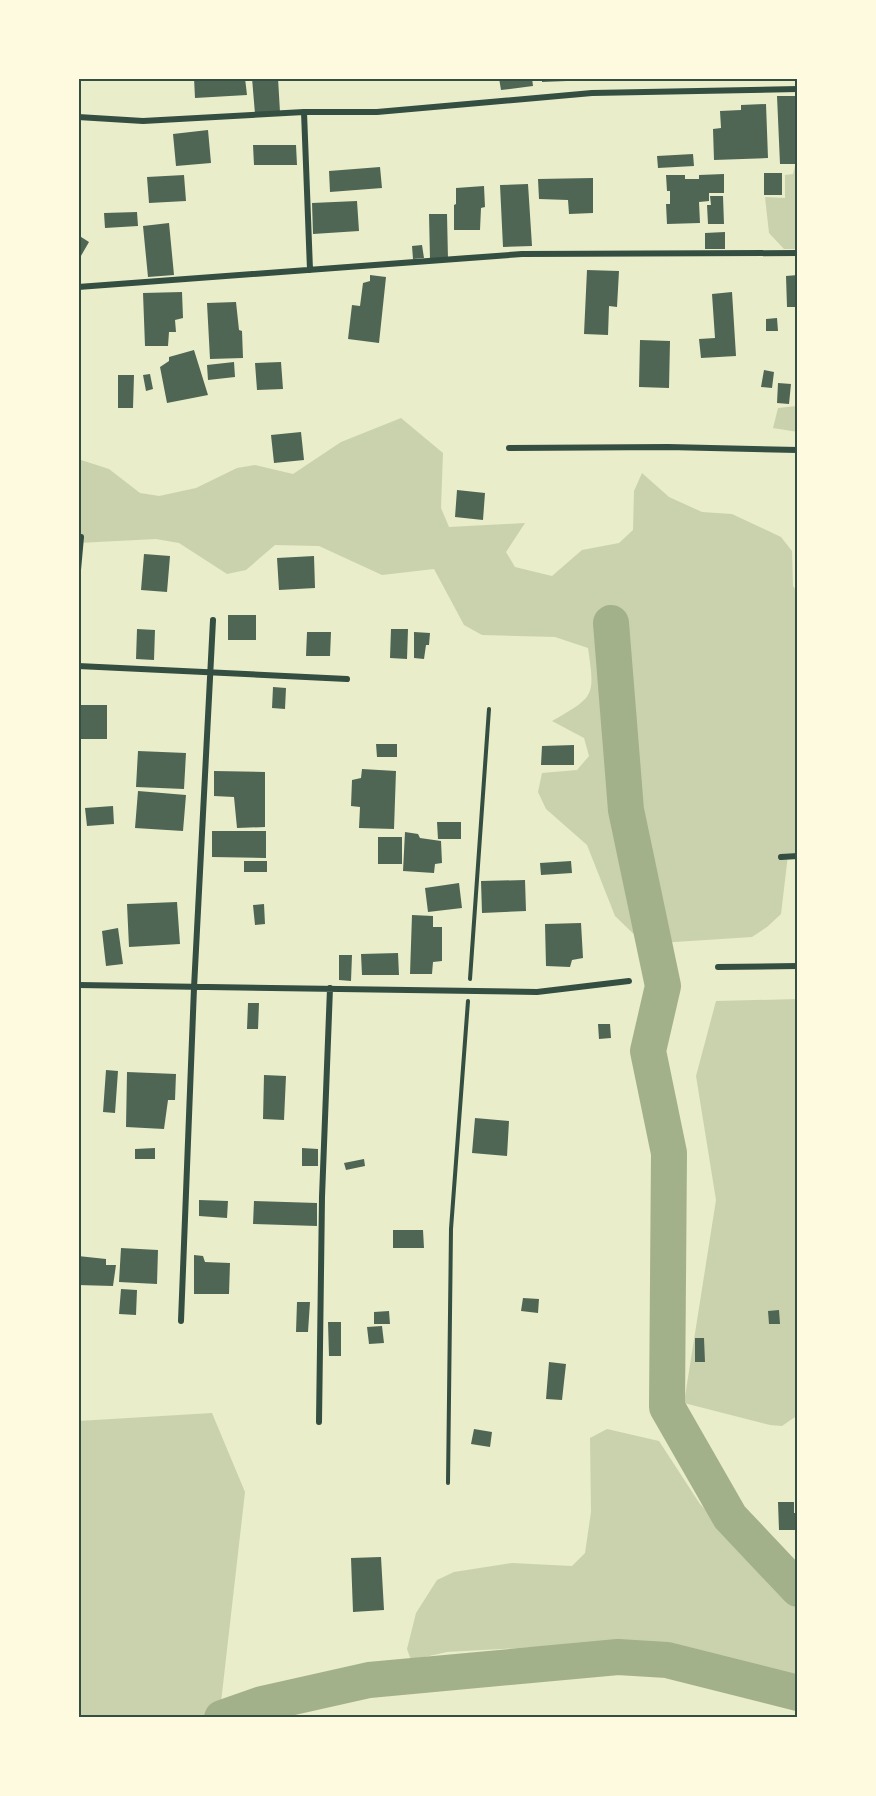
<svg xmlns="http://www.w3.org/2000/svg" width="876" height="1796" viewBox="0 0 876 1796" font-family="Figtree,sans-serif">
<style>
.green{fill:#cad2ad}
.lines{fill:none;stroke-linecap:round;stroke-linejoin:round}
.river{stroke:#a3b18a;stroke-width:36}
.building{fill:#4f6655}
.path{stroke:#344e41;stroke-width:4}
.minor{stroke:#344e41;stroke-width:6}
.neatline{fill:none;stroke:#344e41;stroke-width:2}
</style>
<rect width="100%" height="100%" fill="#e9edc9"/>
<!-- green -->
<path class="green" d="M795 166H798V249H784L769 233 765 197 785 198V175L793 174Z
M798 404V432L773 428 778 408 797 406Z
M401 418 443 453 441 508 449 527 525 523 506 552 515 567 552 576 582 550 619 543 633 530 634 491 642 473 669 497 702 512 732 514 781 537 792 551 793 586 798 593V854L788 855 781 914 767 927 752 937 644 944 615 916 587 845 546 809 538 792 542 773 577 770 589 756 584 738 552 721C595 696 595 697 588 648L555 637 482 635 464 625 434 569 382 575 319 546 275 545 246 570 227 574 179 543 156 539 78 543V459L109 469 140 493 159 496 196 488 237 468 255 465 293 474 341 442Z
M798 999V1415L782 1426 770 1425 684 1403 716 1200 696 1076 716 1001Z
M212 1413 245 1492 220 1711 200 1718H78V1421Z
M607 1429 659 1441 700 1504 798 1604V1679L671 1646 627 1642 447 1652 411 1660 407 1649 416 1613 437 1580 454 1572 512 1563 572 1566 585 1553 591 1512 590 1438Z"/>
<g class="lines">
<!-- river -->
<path class="river" d="M611 623 626 810 663 986 648 1051 669 1153 667 1407 730 1517 798 1589
M222 1718 262 1704 369 1680 618 1657 667 1660 798 1693"/>
</g>
<!-- building -->
<path class="building" d="M194 78H245L247 95 195 98Z
M252 78H278L280 112 255 114Z
M499 78H532L533 86 501 90Z
M542 78H592V80L542 82Z
M777 96H798V164H780Z
M766 104 768 158 714 160 713 129 721 128 720 111 741 110V105Z
M208 130 211 163 176 166 173 134Z
M253 145H296L297 165H254Z
M693 154 694 166 658 168 657 156Z
M380 167 382 188 330 192 329 171Z
M764 173H782V195H764Z
M724 174V193H709V201L699 202 700 223 667 224 666 204H670V191H667L666 175H685V179H699V175Z
M184 175 186 201 149 203 147 177Z
M593 178V213L569 214 568 200 539 199 538 179Z
M528 184 532 246 503 247 500 185Z
M484 186 485 207 481 208 480 230H454V205L456 204V188Z
M710 196H723L724 224H708L707 205H711Z
M357 201 359 231 313 234 312 203Z
M137 212 138 226 105 228 104 213Z
M429 214H447L448 259H430Z
M169 223 174 275 148 277 143 226Z
M725 232V249H705V233Z
M78 235 89 242 78 261Z
M422 245 424 258 413 259 412 246Z
M587 270 619 271 617 307 609 306 608 335 584 334Z
M370 275 386 277 379 343 348 339 352 305 360 306 363 283 370 281Z
M798 275V307H787L786 276Z
M182 292 183 318 175 320 176 332H169L168 346H145L143 293Z
M732 292 736 356 701 358 699 339 715 338 712 294Z
M236 302 239 330 242 331 243 358 210 359 207 303Z
M777 318 778 331H766V319Z
M640 340 670 341 669 388 639 387Z
M194 350 208 395 167 403 160 367 169 361V357Z
M234 362 235 377 208 380 207 365Z
M281 362 283 389 257 390 255 363Z
M764 370 774 372 772 388 761 387Z
M150 374 153 389 146 391 143 375Z
M118 375H134L133 408H118Z
M778 383 791 384 789 404 777 403Z
M301 432 304 460 274 463 271 435Z
M457 490 485 493 483 520 455 517Z
M144 554 170 556 167 592 141 590Z
M314 556 315 588 279 590 277 558Z
M228 615H256V640H228Z
M137 629 155 630 154 660 136 659Z
M391 629H408L407 659 390 658Z
M307 632H331L330 656H306Z
M414 632 430 633 429 645H426L424 659 414 658Z
M273 687 286 688 285 709 272 708Z
M80 705H107V739H80Z
M376 744H397V757H377Z
M574 745V765H541L542 746Z
M138 751 186 753 184 789 136 787Z
M362 769 396 771 394 829 359 828 360 807 351 806 352 780 361 778Z
M214 771 265 772V827L237 828 234 797 214 796Z
M138 791 186 795 183 831 135 828Z
M113 806 114 824 87 826 85 808Z
M437 822H461V839H438Z
M212 831H266V858L212 857Z
M405 832 418 834 420 838 441 841 442 863 435 864 434 873 403 871Z
M378 837H402V864H378Z
M244 861H267V872H244Z
M571 861 572 873 541 875 540 863Z
M525 880 526 911 482 913 481 881Z
M459 883 462 908 428 912 425 888Z
M177 902 180 944 129 947 127 904Z
M264 904 265 924 255 925 253 905Z
M412 915 433 916V927H442V961L433 962 432 974H410Z
M581 923 583 958 572 960 570 967 546 966 545 924Z
M118 928 123 964 106 966 102 931Z
M398 953 399 975H362L361 954Z
M339 955H352L351 981 339 980Z
M248 1003H259L258 1029H247Z
M598 1024H610L611 1038 599 1039Z
M106 1070 118 1071 115 1113 103 1112Z
M127 1072 176 1074 175 1100H168L164 1129 126 1127Z
M264 1075 286 1076 284 1120 263 1119Z
M475 1118 509 1121 507 1156 472 1153Z
M155 1148V1159H135V1149Z
M302 1148 318 1149V1166H302Z
M364 1159 365 1166 346 1170 344 1163Z
M199 1200 228 1201 227 1218 199 1216Z
M254 1201 317 1203V1226L253 1224Z
M393 1230H423L424 1248H393Z
M121 1248 158 1250 157 1284 119 1282Z
M194 1255 203 1256 205 1262 230 1263 229 1294H194Z
M78 1256 106 1259V1265H116L113 1286 78 1285Z
M121 1289 137 1290 136 1315 119 1314Z
M523 1298 539 1299 538 1313 521 1311Z
M297 1302H310L308 1332H296Z
M779 1310 780 1324H769L768 1311Z
M389 1311 390 1324H374V1312Z
M328 1322H341V1356H329Z
M382 1326 384 1343 369 1344 367 1327Z
M695 1338H704L705 1362H695Z
M549 1362 566 1364 562 1400 546 1399Z
M474 1429 492 1432 490 1447 471 1444Z
M778 1502H794V1513H798V1530H779Z
M381 1557 384 1610 353 1612 351 1558Z"/>
<g class="lines">
<!-- path -->
<path class="path" d="M470 979 489 709
M448 1483 451 1229 468 1001"/>
<!-- minor -->
<path class="minor" d="M304 112 310 270
M78 117 143 121 304 112H377L592 93 798 89
M78 287 522 254 798 253
M509 448 668 447 798 450
M78 570 81 537
M78 666 347 679
M781 857 798 856
M718 967 798 966
M78 985 537 992 629 981
M181 1321 194 988 213 620
M319 1422 322 1197 330 988"/>
</g>
<!-- border -->
<rect width="876" height="1796" fill="none" stroke="#fefae0" stroke-width="159"/>
<rect x="80" y="80" width="716" height="1636" class="neatline"/>
</svg>
